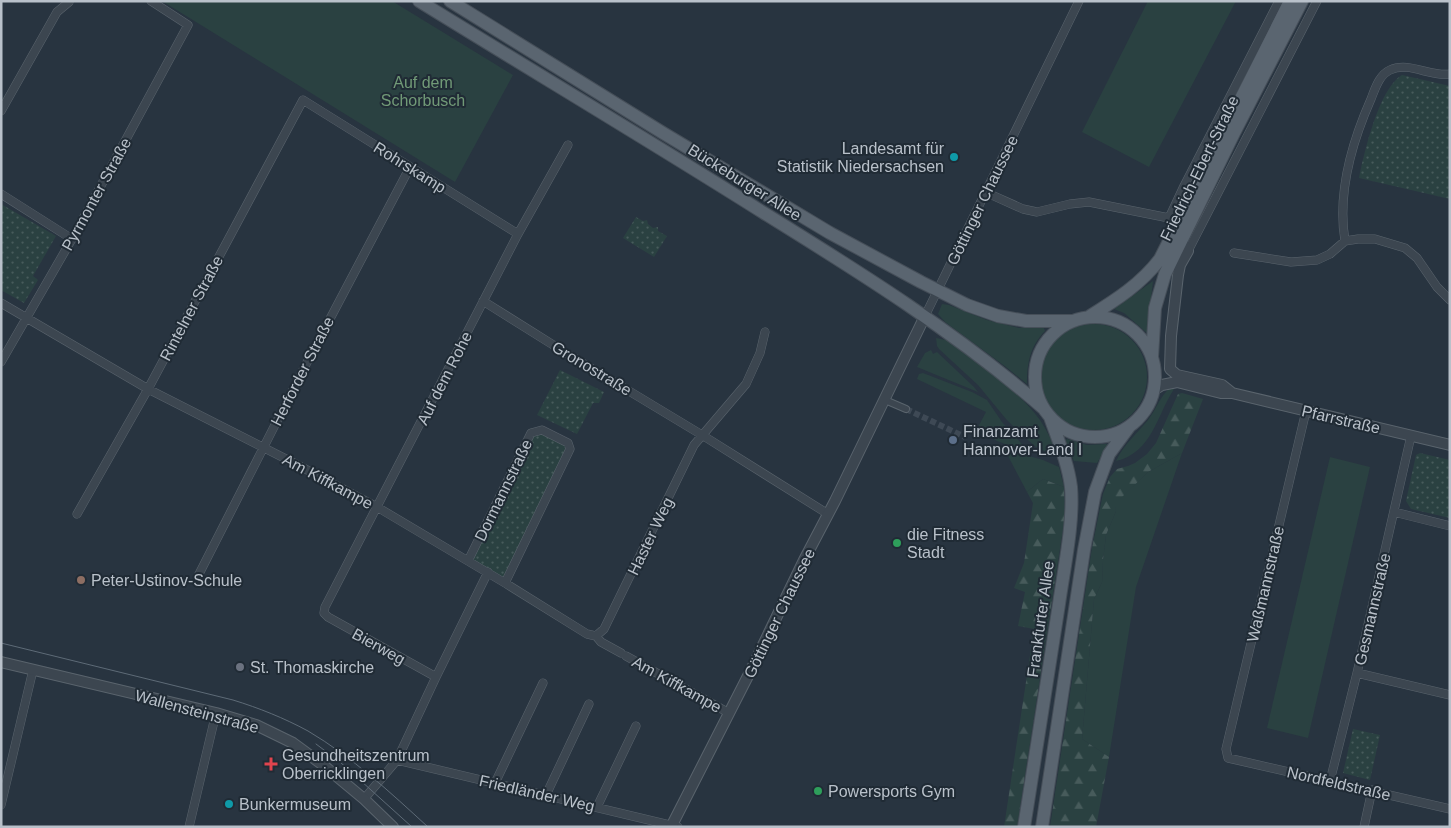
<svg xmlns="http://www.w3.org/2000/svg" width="1451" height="828" viewBox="0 0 1451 828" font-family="Helvetica,sans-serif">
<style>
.green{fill:#2a4141}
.forest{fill:url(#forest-firs)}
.park{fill:url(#park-dots)}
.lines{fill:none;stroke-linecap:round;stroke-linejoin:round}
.pedestrian-tunnel{stroke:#3e4955;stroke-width:6;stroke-dasharray:6 3;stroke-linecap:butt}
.pedestrian-casing{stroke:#5a646d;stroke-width:8}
.minor-casing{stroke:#5a646d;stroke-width:9}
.tertiary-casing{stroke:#5a646d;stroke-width:12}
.primary-casing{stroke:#464f59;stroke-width:14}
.pedestrian{stroke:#3c4650;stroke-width:6}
.minor{stroke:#3c4650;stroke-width:8}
.tertiary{stroke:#3c4650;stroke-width:10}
.primary{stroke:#5a6570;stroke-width:12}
.tram{stroke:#5e6b77;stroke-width:1}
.culture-dot{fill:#0f9aa8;stroke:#202b35;stroke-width:2}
.service-dot{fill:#5c6f8a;stroke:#202b35;stroke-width:2}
.leisure-dot{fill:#2e9e5b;stroke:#202b35;stroke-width:2}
.education-dot{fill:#8d6e63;stroke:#202b35;stroke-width:2}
.worship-dot{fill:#6b7280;stroke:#202b35;stroke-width:2}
.health-dot{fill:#e0444e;stroke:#202b35;stroke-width:2}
.labels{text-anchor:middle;stroke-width:4;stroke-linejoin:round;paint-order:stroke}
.park-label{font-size:16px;fill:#719a77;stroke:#202b35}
.poi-label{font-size:16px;fill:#b9c1ca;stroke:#202b35;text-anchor:start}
.street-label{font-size:16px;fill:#b9c1ca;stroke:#202b35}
</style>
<defs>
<pattern id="forest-firs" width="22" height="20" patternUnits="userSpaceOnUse" patternTransform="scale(1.25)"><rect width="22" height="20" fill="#2a4141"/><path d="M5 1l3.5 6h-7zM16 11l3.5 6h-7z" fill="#475b5b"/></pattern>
<pattern id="park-dots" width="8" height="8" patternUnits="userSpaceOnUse" patternTransform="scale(1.25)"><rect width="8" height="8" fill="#2a4141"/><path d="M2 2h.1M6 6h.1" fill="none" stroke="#475b5b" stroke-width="1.8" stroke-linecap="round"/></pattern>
</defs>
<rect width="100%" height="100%" fill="#283440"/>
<!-- green -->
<path class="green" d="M162 1H392L513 75 455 182Z
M1148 1H1236L1149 167 1082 132Z
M1153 281 1147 333 1124 313 1114 309Z
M942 304 949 305 987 320 1019 328 1043 326 1045 331C1030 346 1027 363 1027 384L1006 367 945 322 938 314Z
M1041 377a53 53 0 1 1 106 0a53 53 0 1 1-106 0Z
M936 338 946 340C978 364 1016 387 1040 420 1048 432 1054 445 1059 458L1036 447 1021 434 1006 419 978 385 939 349 937 346Z
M931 350 933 354 937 352 974 387 978 392 917 367 925 353Z
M923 373 972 392 987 400 1002 422 1028 451 1027 452 997 441 977 429 986 412 917 379 919 374Z
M1170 388H1174V389C1157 415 1152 453 1116 461 1124 444 1136 435 1148 420 1156 410 1160 396 1170 388Z
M1067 439 1087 445 1106 444 1108 445 1097 463 1074 461 1065 441Z
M995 446 1043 460 1059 467 1064 487 1043 479 1027 492 1008 456 993 449Z
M1182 453 1136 587 1109 757 1082 739 1094 599 1102 582 1103 560 1106 535 1116 511 1114 504 1148 472Z
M1330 457 1370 467 1308 738 1267 728Z"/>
<!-- forest -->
<path class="forest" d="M1182 393 1203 399 1182 453 1148 472 1115 504 1116 511 1106 535 1103 560 1102 582 1094 599 1082 739 1109 757 1096 827H1050L1092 548 1103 494 1110 477 1117 469 1128 466 1135 463 1147 454 1156 443 1178 394Z
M1043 479 1064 487 1065 516 1017 827H1004L1034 629 1018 626 1025 592 1014 588 1024 563 1033 503 1027 492Z"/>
<!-- park -->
<path class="park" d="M1402 75 1450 86V199L1359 178C1364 153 1379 88 1402 75Z
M1 204 56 236 33 276 38 280 24 303 1 290Z
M636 217 643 221 647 220 648 224 653 228 658 227V231L667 236 654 257 623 238Z
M560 370 604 392 599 403H593L577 434 537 415Z
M542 430 570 446 505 583 468 561 531 433Z
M1420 453 1450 460V518L1411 509 1406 501 1416 455Z
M1353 729 1380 735 1370 780 1343 773Z"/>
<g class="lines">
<!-- pedestrian-tunnel -->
<path class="pedestrian-tunnel" d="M906 409 965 437"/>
<!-- pedestrian casing -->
<g class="pedestrian-casing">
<path id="pedestrian" d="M885 400 906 409"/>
</g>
<!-- minor casing -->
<g class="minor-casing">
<path id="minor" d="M1 111 57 12 69 2
M985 192 1023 209 1037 212 1070 204 1089 202 1169 218
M1 194 72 239
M1169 218 1184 186 1279 1
M1345 241C1337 193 1352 142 1371 99 1375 89 1379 75 1390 70 1409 61 1430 77 1450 74
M1188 251 1317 1
M1234 253 1291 262 1317 260 1330 254 1345 241 1358 239H1375L1405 248 1417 258 1437 287 1450 300
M483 301 566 353 702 435 828 514
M1 303 148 389 294 463 377 507 505 583 587 634 596 636 601 642 621 653
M925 316 1079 1
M1 362 72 239 188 25 151 1
M1306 411 1226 749 1228 758 1450 809
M1394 512 1450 526
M77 514 148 389 303 100 518 234
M468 561 531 433 542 430 568 443 570 449 505 583
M198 576 303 370 410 167
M596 636 604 629 694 445 746 384 760 353 765 332
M626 656 729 713
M1357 673 1450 695
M436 677 328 617 324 613 325 607 518 234 568 145
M397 760 678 827
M1330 781 1357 673 1411 436
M495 783 543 683
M546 795 589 704
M364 799 397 760 436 677 488 572
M1 805 33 670
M597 807 636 726
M189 827 216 713
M1364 827 1372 790"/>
</g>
<!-- tertiary casing -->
<g class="tertiary-casing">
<path id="tertiary" d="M1181 240 1188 251 1180 265 1178 275 1171 336 1170 369 1177 375 1222 385 1232 393
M1154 390 1162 385 1177 382 1221 393H1232L1450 445
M1 662 216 713 256 725 293 743 323 765 364 799 393 827
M671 827 750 672 804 560 835 501 925 316"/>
</g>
<!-- primary casing -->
<g class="primary-casing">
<path id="primary" d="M419 1C534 72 650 141 764 213 861 273 957 333 1043 408
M450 1 663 133 830 233 921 282 967 305 998 316 1026 321H1071
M1090 316C1116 300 1141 284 1160 259L1290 1
M1035 377a60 60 0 1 1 120 0a60 60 0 1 1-120 0Z
M1152 357 1155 308 1165 274 1234 133 1302 1
M1024 827C1036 753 1047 679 1059 604 1064 568 1074 523 1071 487 1068 463 1058 440 1050 417
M1042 827 1084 550 1095 492 1109 454 1129 427"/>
</g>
<!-- pedestrian -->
<use href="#pedestrian" class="pedestrian"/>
<!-- minor -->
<use href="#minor" class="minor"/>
<!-- tertiary -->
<use href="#tertiary" class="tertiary"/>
<!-- primary -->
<use href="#primary" class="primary"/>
<!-- tram -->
<path class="tram" d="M1 643 233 700C259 708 284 718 308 731 352 757 390 792 428 827
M316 744 340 762 412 827"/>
</g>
<!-- markers -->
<g class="culture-dot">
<circle cx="954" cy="157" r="5"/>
<circle cx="229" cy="804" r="5"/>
</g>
<circle class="service-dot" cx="953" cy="440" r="5"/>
<g class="leisure-dot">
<circle cx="897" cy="543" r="5"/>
<circle cx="818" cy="791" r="5"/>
</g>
<circle class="education-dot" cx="81" cy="580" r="5"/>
<circle class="worship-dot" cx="240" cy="667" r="5"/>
<path class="health-dot" d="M268.5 756.5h5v5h5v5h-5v5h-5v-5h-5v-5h5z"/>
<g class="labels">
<!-- park labels -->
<g class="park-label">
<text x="423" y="88">Auf dem<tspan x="423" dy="18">Schorbusch</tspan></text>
</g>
<!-- poi labels -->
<g class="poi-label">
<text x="944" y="154" text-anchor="end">Landesamt für<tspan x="944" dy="18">Statistik Niedersachsen</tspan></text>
<text x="963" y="437">Finanzamt<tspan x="963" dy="18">Hannover-Land I</tspan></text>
<text x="907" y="540">die Fitness<tspan x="907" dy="18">Stadt</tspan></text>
<text x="91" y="586">Peter-Ustinov-Schule</text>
<text x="250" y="673">St. Thomaskirche</text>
<text x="282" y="761">Gesundheitszentrum<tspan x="282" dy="18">Oberricklingen</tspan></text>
<text x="828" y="797">Powersports Gym</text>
<text x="239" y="810">Bunkermuseum</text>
</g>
<!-- street labels -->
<g class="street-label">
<text transform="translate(410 167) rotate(32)" y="6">Rohrskamp</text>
<text transform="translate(1199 168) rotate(-64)" y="6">Friedrich-Ebert-Straße</text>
<text transform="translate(745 182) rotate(32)" y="6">Bückeburger Allee</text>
<text transform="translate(96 194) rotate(-61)" y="6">Pyrmonter Straße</text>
<text transform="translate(982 200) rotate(-64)" y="6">Göttinger Chaussee</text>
<text transform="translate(191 308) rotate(-62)" y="6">Rintelner Straße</text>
<text transform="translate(592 368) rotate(31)" y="6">Gronostraße</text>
<text transform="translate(302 371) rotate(-63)" y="6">Herforder Straße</text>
<text transform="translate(444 378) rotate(-63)" y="6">Auf dem Rohe</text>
<text transform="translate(1341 419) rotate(13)" y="6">Pfarrstraße</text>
<text transform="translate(328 481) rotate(28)" y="6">Am Kiffkampe</text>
<text transform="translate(503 490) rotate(-64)" y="6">Dormannstraße</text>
<text transform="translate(650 536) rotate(-64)" y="6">Haster Weg</text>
<text transform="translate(1265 584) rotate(-77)" y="6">Waßmannstraße</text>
<text transform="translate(1372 609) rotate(-77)" y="6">Gesmannstraße</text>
<text transform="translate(779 613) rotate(-64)" y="6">Göttinger Chaussee</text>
<text transform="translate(1040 619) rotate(-82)" y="6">Frankfurter Allee</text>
<text transform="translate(379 646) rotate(29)" y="6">Bierweg</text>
<text transform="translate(677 684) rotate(29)" y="6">Am Kiffkampe</text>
<text transform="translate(197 711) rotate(15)" y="6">Wallensteinstraße</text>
<text transform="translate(1339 783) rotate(13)" y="6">Nordfeldstraße</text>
<text transform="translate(537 793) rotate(13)" y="6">Friedländer Weg</text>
</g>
</g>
<!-- border -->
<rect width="1451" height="828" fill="none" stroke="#b9c1ca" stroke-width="5"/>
</svg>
